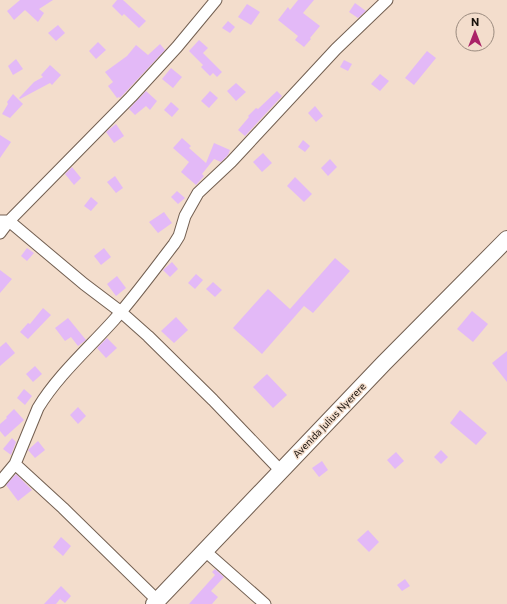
<svg xmlns="http://www.w3.org/2000/svg" width="507" height="604" viewBox="0 0 507 604" font-family="Commissioner,sans-serif">
<style>
.building{fill:#e3b9f7}
.lines{fill:none;stroke-linecap:round;stroke-linejoin:round}
.street-casing{stroke:#725f51;stroke-width:13}
.secondary-casing{stroke:#725f51;stroke-width:18}
.street{stroke:#fff;stroke-width:11}
.secondary{stroke:#fff;stroke-width:16}
.labels{text-anchor:middle;stroke-width:3;stroke-linejoin:round;paint-order:stroke}
.street-label{font-size:10px;fill:#18110b;stroke:#f3ddcc}
</style>
<rect width="100%" height="100%" fill="#f3ddcc"/>
<!-- building -->
<path class="building" d="M20 0H53L39 9 44 13 38 22 25 10 14 20 7 11Z
M117 0H123L146 21 139 28 124 14 122 16 112 6Z
M298 0H314L303 13 320 26 310 38 311 39 304 47 295 40 298 36 278 20 288 7 290 10Z
M355 3 366 11 358 18 349 12Z
M247 4 260 12 251 25 238 17Z
M228 21 235 27 230 33 222 28Z
M58 25 65 33 56 41 48 33Z
M199 40 208 48 203 53 222 72 217 77 213 73 210 76 201 67 203 65 189 51Z
M98 42 106 50 96 59 89 51Z
M160 44 165 50 120 98 119 97 117 98 108 86 113 82 105 72 127 56 136 45 148 55Z
M427 51 436 58 414 85 405 78Z
M16 59 23 69 13 75 8 66Z
M344 60 352 64 348 71 340 67Z
M50 65 61 75 52 85 50 83 20 99 19 98 34 82 43 77 41 75Z
M171 68 182 77 173 88 162 79Z
M380 74 389 81 380 91 371 84Z
M236 83 246 92 236 101 227 91Z
M146 91 157 101 150 110 146 106 135 115 129 109Z
M210 91 218 98 209 108 201 101Z
M277 91 282 96 245 136 238 130 249 117 248 116 256 108 258 109Z
M13 94 23 104 10 118 2 114 8 104 7 102Z
M171 102 179 109 172 117 164 110Z
M315 106 323 116 316 122 308 113Z
M116 124 124 136 114 143 106 132Z
M0 135 11 142 0 158Z
M182 138 191 146 189 148 206 163 214 143 230 150 228 155 221 162 214 159 202 174 204 176 196 185 181 172 189 162 173 148Z
M303 140 310 146 305 152 298 147Z
M263 153 272 163 262 172 253 162Z
M330 159 337 167 328 176 321 168Z
M72 167 81 178 74 185 65 174Z
M115 176 123 188 116 193 107 182Z
M295 177 312 194 304 202 287 186Z
M177 191 185 198 178 204 171 197Z
M91 197 98 203 91 211 84 206Z
M164 212 172 223 158 233 149 222Z
M27 248 34 253 27 261 21 256Z
M104 248 111 257 101 265 94 256Z
M335 258 350 271 313 313 304 306 262 354 233 328 268 289 290 309Z
M172 262 178 269 170 277 163 270Z
M0 270 12 279 0 293Z
M196 274 203 280 195 289 188 283Z
M117 276 126 288 116 296 107 284Z
M213 282 222 290 215 297 206 289Z
M43 308 51 315 28 339 20 332 28 323 30 324Z
M472 311 488 324 473 342 457 329Z
M176 317 188 330 174 343 161 331Z
M68 318 86 340 78 346 71 337 65 341 55 328Z
M107 338 117 348 106 358 97 348Z
M6 342 15 353 0 366V347Z
M507 351V382L492 363Z
M35 366 42 374 33 382 26 374Z
M267 374 287 395 273 408 253 387Z
M24 389 32 396 25 405 17 398Z
M78 407 86 416 78 424 70 415Z
M14 409 24 420 5 437 0 431V424L7 418 6 417Z
M460 410 487 433 476 445 450 423Z
M12 438 16 442 11 455 3 449Z
M38 441 45 450 35 458 28 450Z
M441 450 448 457 441 464 434 457Z
M396 452 404 461 395 469 387 460Z
M322 461 328 470 319 477 312 468Z
M16 474 32 490 18 501 6 485Z
M368 530 379 542 369 552 357 540Z
M61 537 71 546 63 556 53 547Z
M215 569 224 577 211 591 218 597 212 604H189L215 575 212 572Z
M405 579 410 586 402 591 397 585Z
M61 586 71 596 65 603 60 599 56 604H44Z"/>
<g class="lines">
<!-- street casing -->
<g class="street-casing">
<path id="street" d="M0 221H9L84 284 121 312 148 336 213 400 281 471
M0 233 9 221 131 97 177 47 216 0
M15 464 38 408C58 375 88 349 114 320 135 296 154 270 174 244L179 236 185 216 198 193 231 162 336 49 387 0
M0 482 15 464 63 508 157 600
M205 551 265 604"/>
</g>
<!-- secondary casing -->
<g class="secondary-casing">
<path id="secondary" d="M154 604 384 363 507 239"/>
</g>
<!-- street -->
<use href="#street" class="street"/>
<!-- secondary -->
<use href="#secondary" class="secondary"/>
</g>
<g class="labels">
<!-- street labels -->
<g class="street-label">
<text transform="translate(329 420) rotate(-46)" y="4">Avenida Julius Nyerere</text>
</g>
</g>
<!-- north arrow -->
<g transform="translate(475 32)"><circle r="19" fill="#f3ddcc" stroke="#9b8b7f"/>
<path d="M0-3L7 15L0 10L-7 15Z" fill="#aa2267"/>
<text y="-6" font-size="11" font-weight="bold" text-anchor="middle" fill="#18110b">N</text>
</g>
</svg>
